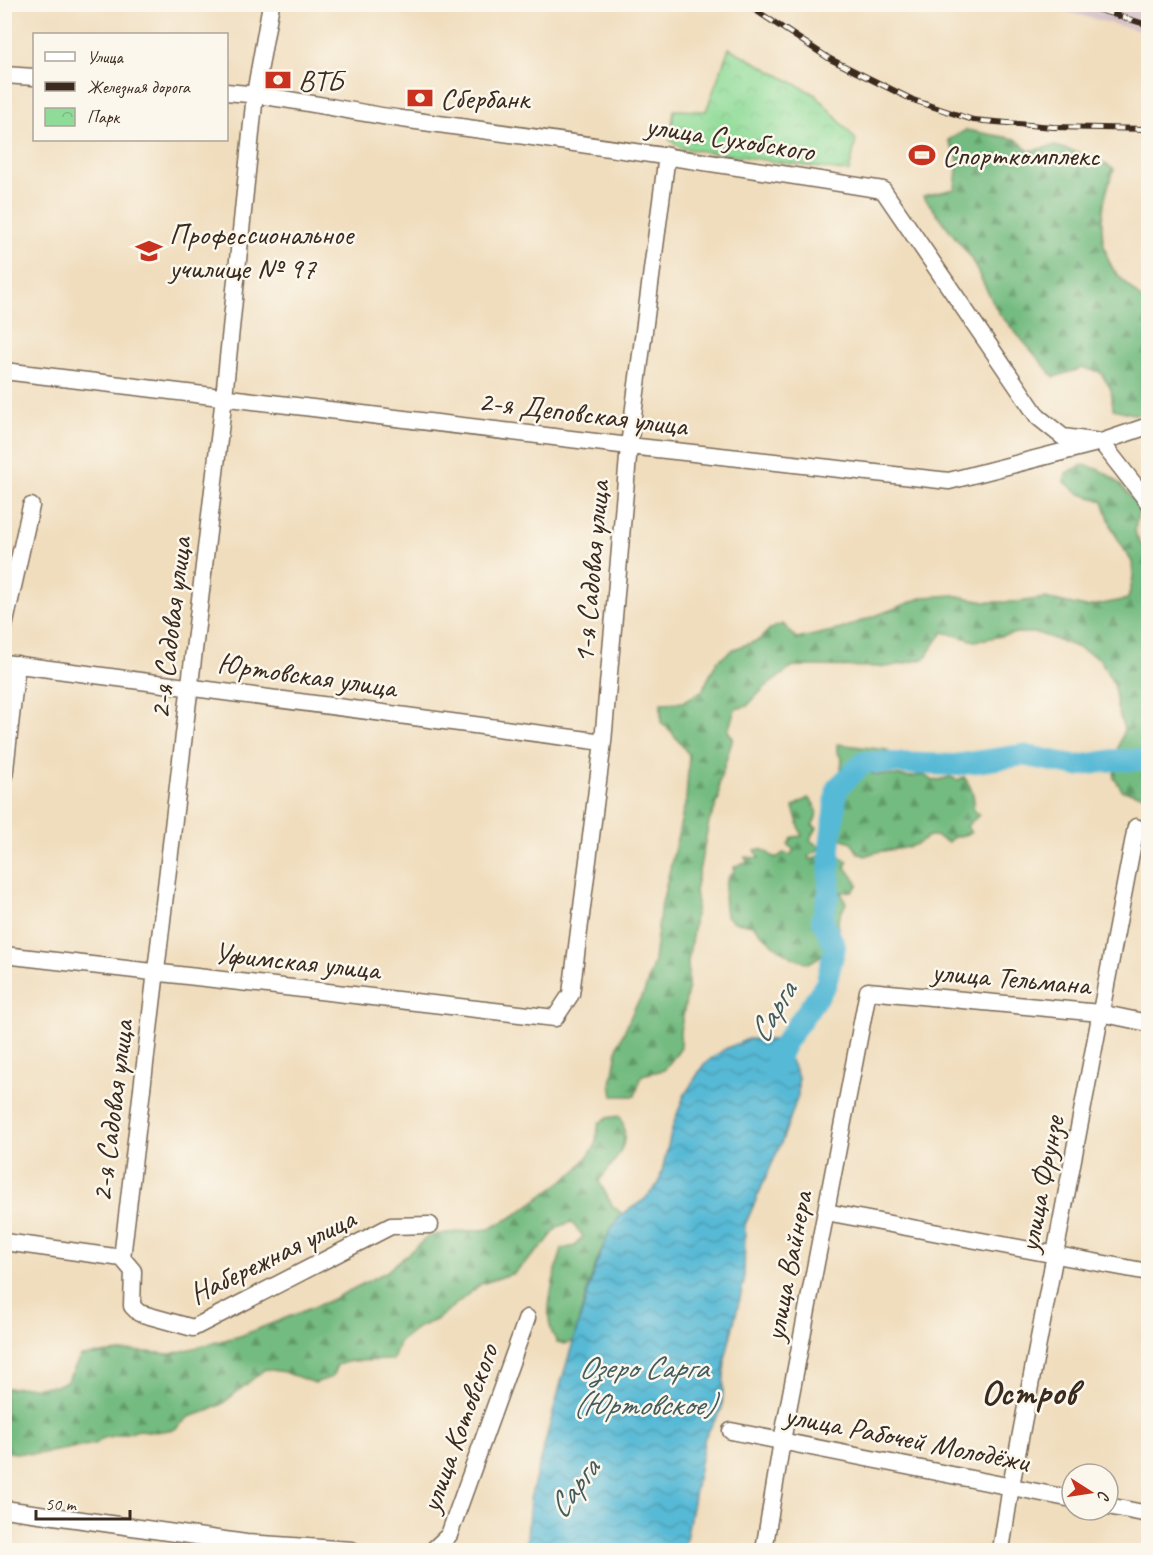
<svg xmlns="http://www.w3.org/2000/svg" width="1153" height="1555" viewBox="0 0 1153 1555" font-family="Caveat,sans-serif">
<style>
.railway{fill:#d2bec5}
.forest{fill:url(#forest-firs);stroke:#57724f;stroke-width:1.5}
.park{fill:url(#park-crowns);stroke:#65825b;stroke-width:1.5}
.water{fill:url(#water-waves);stroke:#49727a;stroke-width:1.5}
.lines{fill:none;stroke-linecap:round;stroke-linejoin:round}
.river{stroke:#57b9d5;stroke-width:22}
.minor-casing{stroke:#7a6956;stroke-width:19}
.minor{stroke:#fff;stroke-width:16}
.rail-casing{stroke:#3b2a1e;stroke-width:6}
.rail{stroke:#fbf7ec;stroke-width:4;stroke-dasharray:11;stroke-linecap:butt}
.labels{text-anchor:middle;stroke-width:5;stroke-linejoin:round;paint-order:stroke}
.poi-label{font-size:30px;fill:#3b2a1e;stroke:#fbf7ec;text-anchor:start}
.street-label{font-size:30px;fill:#3b2a1e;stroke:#fbf7ec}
.water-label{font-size:32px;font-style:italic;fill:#455c5e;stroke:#fbf7ec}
.district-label{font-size:36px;font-weight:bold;fill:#3b2a1e;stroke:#fbf7ec}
</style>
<defs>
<pattern id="forest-firs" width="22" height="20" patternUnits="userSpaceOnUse" patternTransform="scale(1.5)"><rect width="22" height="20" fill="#73bb80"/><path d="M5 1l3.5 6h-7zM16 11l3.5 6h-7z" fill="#609868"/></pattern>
<pattern id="park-crowns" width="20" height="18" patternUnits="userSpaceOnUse" patternTransform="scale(1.5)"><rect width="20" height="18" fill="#8fdb98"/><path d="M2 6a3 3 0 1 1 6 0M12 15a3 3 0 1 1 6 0" fill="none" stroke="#7cbc83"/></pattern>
<pattern id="water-waves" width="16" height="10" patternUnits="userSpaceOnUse" patternTransform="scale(1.5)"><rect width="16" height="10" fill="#57b9d5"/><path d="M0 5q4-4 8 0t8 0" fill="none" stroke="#4997ac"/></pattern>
</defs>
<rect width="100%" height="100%" fill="#fbf7ec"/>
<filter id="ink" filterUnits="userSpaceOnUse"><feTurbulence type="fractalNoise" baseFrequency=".0167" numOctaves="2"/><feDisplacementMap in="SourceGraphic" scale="12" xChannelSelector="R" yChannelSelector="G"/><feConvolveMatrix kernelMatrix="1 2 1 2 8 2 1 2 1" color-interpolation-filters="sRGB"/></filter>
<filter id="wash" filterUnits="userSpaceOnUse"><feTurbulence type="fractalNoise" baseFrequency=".008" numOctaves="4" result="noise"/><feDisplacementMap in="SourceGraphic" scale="24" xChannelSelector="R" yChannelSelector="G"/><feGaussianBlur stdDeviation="1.35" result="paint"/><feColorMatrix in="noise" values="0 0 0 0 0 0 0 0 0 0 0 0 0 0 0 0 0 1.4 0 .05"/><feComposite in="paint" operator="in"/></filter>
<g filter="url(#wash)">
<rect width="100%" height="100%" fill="#f0ddbd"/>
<!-- railway -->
<path class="railway" d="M1040 5H1148V33Z"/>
<!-- forest -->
<path class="forest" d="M966 130 1016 139 1029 151 1054 146 1091 156 1114 169C1102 200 1095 238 1113 269 1118 277 1140 297 1148 306V414H1133L1113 409 1111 389 1100 372 1083 368 1054 377 998 312 969 255 923 196 955 189 958 159 948 140Z
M1083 465C1110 469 1124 488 1140 508 1134 526 1131 538 1148 550V796L1123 791 1114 778 1116 754 1124 729 1117 707 1114 685 1099 658 1074 646 1037 633H1017L975 641 943 632 924 659 887 667 794 666 764 688 747 706 735 709 728 731 733 738 719 783V799L709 822 695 891 697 904 688 962V989L680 1032 681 1048 664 1070 642 1075 635 1096H613L611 1084 618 1045 635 1007 644 993 654 961 660 912 686 800 689 755 671 731 661 722V703L683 702 702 691 717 661 734 649 759 640 770 629 783 624 797 639 841 629 924 597 954 595 985 602H1017L1045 598 1086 607 1128 599 1133 577 1132 562 1113 531 1103 501 1078 493 1065 482 1066 473Z
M837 744 887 750 892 757V763L894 766 876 768 872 774 911 777 923 775 934 781 950 777 958 780 964 777C971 786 976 797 973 809L979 815 967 826 971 833 952 838 948 842 935 836H928C911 854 886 846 865 856L858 853 851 842C840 839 837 835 835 824L824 822 829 804 841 805C845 788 854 785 841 769L842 759 837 752Z
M808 798C818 805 819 816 812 825L817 828 810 840 821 848 808 857 811 860 819 855 826 858 830 856 835 859 842 858 848 861 845 866 858 884 853 891 841 892 846 903 838 920 839 933 835 947 809 963C787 959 768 941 753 925L734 922 726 916C724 903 721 879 734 872L733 868 742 863H748L745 857 759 858 755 850C762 847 768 853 773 857H778L783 853 790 855 794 850 788 845 793 837 802 836 793 807Z
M620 1116C633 1144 616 1159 599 1181L612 1205 622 1214C595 1250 586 1298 573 1341L566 1344 557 1342C555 1338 552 1334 551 1329 544 1308 556 1270 562 1249L575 1246 583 1236 571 1222 558 1227 544 1245 514 1273 481 1284 436 1320 417 1328 399 1342 393 1360 350 1361 337 1365 332 1377 315 1383 284 1372 265 1369 222 1404 208 1411 189 1417 175 1429 155 1432 140 1430 103 1438 95 1444 38 1454 5 1452V1388L55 1386 67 1381 81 1356 131 1351 171 1354 240 1336 329 1301 386 1272 430 1235 489 1229 514 1216 576 1171 595 1147 599 1123 606 1118Z"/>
<!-- park -->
<path class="park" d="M729 48 816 95 856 140 849 172 681 148 670 140 674 110 706 111Z"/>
<!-- water -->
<path class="water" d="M748 1039 773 1040 784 1044 798 1077V1096L782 1141 745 1225 744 1282 725 1359 722 1408 705 1437 684 1550H526L530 1499 562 1379 595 1268 610 1230 622 1214 644 1200 659 1183 673 1125 684 1096 704 1064 725 1049Z"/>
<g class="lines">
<!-- river -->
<path class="river" d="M773 1072 784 1044 826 984 835 947 822 919 829 893 830 847 837 788 864 762 955 765 1023 755 1077 766 1114 760H1148"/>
</g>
</g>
<g filter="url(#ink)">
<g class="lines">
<!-- minor casing -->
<g class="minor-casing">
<path id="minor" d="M4 75 34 77
M226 92C285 96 343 111 402 119 563 141 723 164 883 190L1038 417 1063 437 1101 442 1148 502
M4 371 629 446 949 481 1101 442 1148 426
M4 627 31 506
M4 663 603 742
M4 778 17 664
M4 955 555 1018 571 994 603 742 629 446 667 155
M826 1212 1148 1272
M4 1242 122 1258 133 1271 132 1306 139 1313 193 1328 391 1226 430 1225
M122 1258 224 397 255 94 271 4
M731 1431 1072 1499
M1108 1506 1148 1514
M4 1509 246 1543 352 1550
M433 1550 449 1535 527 1318
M764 1550 782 1441 868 991 1100 1013 1148 1023
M1001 1550 1011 1486 1136 827"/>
</g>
<!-- minor -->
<use href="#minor" class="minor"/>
<!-- rail casing -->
<g class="rail-casing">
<path id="rail" d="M746 4 830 59 913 100 973 120 1053 127 1148 129
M1080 4 1148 25"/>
</g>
<!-- rail -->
<use href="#rail" class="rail"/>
</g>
</g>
<!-- icons -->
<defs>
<g id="bank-bare" transform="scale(2.07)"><path d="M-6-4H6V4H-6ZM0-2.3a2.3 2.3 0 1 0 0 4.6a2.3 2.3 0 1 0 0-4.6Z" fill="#c8321e" stroke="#fbf7ec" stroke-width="2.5" paint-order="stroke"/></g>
<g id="stadium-bare" transform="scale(2.07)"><path d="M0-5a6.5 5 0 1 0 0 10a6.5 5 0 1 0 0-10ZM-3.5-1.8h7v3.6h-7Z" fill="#c8321e" stroke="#fbf7ec" stroke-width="2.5" paint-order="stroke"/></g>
<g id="university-bare" transform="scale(2.07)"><path d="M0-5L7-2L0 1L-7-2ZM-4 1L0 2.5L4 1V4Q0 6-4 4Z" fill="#c8321e" stroke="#fbf7ec" stroke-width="2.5" paint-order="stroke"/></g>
</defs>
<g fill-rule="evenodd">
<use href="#bank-bare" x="278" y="80"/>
<use href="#bank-bare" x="420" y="98"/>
<use href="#stadium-bare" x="922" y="155"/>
<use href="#university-bare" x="149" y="251"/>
</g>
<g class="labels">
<!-- poi labels -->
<g class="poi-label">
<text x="298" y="90">ВТБ</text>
<text x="440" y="108">Сбербанк</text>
<text x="942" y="165">Спорткомплекс</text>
<text x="169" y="244">Профессиональное<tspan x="169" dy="34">училище № 97</tspan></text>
</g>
<!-- street labels -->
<g class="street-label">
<text transform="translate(730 138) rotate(9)" y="10">улица Сухобского</text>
<text transform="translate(583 413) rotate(7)" y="10">2-я Деповская улица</text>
<text transform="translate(591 572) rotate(-85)" y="10">1-я Садовая улица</text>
<text transform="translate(170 628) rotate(-83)" y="10">2-я Садовая улица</text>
<text transform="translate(307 675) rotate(8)" y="10">Юртовская улица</text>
<text transform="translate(297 961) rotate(6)" y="10">Уфимская улица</text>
<text transform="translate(1011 978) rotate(5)" y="10">улица Тельмана</text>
<text transform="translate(112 1111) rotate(-83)" y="10">2-я Садовая улица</text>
<text transform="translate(1041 1184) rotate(-79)" y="10">улица Фрунзе</text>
<text transform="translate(272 1256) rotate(-26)" y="10">Набережная улица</text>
<text transform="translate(788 1266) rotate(-79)" y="10">улица Вайнера</text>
<text transform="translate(459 1428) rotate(-70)" y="10">улица Котовского</text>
<text transform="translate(907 1438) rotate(11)" y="10">улица Рабочей Молодёжи</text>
</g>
<!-- water labels -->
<g class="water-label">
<text transform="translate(772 1012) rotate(-59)" y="11">Сарга</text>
<text x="643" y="1378">Озеро Сарга<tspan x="643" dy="37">(Юртовское)</tspan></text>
<text transform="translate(573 1488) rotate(-53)" y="11">Сарга</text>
</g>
<!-- district labels -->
<g class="district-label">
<text x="1029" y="1404">Остров</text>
</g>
</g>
<!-- margin -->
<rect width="1153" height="1555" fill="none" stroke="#fbf7ec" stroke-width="24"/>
<!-- legend -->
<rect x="33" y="33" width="195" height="108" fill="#fbf7ec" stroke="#aea59a" stroke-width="1.5"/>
<rect x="45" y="52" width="30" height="9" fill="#ffffff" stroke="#aea59a" stroke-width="1.5"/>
<text x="87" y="63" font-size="18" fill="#3b2a1e">Улица</text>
<rect x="45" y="82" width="30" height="9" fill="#3b2a1e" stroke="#aea59a" stroke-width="1.5"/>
<text x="87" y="93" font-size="18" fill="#3b2a1e">Железная дорога</text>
<rect x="45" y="108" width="30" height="18" fill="url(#park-crowns)" stroke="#aea59a" stroke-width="1.5"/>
<text x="87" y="123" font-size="18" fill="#3b2a1e">Парк</text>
<!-- north arrow -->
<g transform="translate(1090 1492) rotate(102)"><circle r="28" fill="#fbf7ec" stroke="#aea59a" stroke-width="1.5"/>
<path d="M0-4.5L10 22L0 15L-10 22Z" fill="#c8321e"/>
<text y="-9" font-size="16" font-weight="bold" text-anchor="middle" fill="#3b2a1e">С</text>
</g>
<!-- scale -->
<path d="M36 1510v9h94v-9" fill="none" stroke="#3b2a1e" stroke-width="3"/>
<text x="45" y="1510" font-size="18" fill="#3b2a1e" stroke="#fbf7ec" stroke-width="4.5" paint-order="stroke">50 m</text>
</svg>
